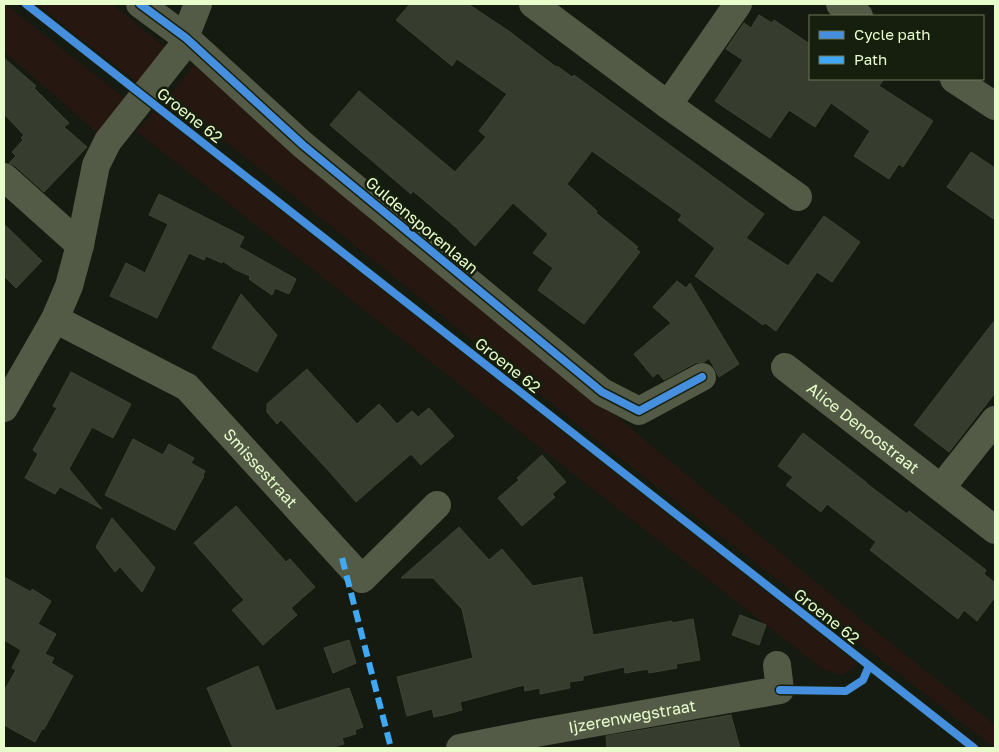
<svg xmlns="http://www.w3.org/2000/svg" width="999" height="752" viewBox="0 0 999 752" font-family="'Golos Text',sans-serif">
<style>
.green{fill:#261810}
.building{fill:#363d2e;stroke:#3c4533}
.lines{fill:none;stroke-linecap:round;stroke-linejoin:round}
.minor{stroke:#535b46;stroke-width:28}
.quiet{stroke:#3fa9f5;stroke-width:6;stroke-dasharray:12 6;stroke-linecap:butt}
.cycleway-casing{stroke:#161f0d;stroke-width:11}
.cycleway{stroke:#468fdf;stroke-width:8}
.labels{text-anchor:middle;stroke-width:5;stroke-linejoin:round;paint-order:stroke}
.street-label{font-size:16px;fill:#e8fdcc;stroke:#161f0d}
</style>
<rect width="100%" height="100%" fill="#161b11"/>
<!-- green -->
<path class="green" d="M4 4H5L127 100 99 134 4 51Z
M37 4H112L166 48 139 84Z
M194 65 866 624 995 725V748L598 441 169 96Z
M157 109 858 664 843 675 824 670 136 131Z"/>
<!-- building -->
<path class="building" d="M410 4H468L510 32 556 67 557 66 572 77 574 75 764 214 746 238 788 266 824 216 860 242 832 282 817 272 776 331 765 323 763 325 695 276 715 248 678 220 682 215 592 151 567 184 597 211 596 213 638 247 636 249 640 252 584 324 538 290 553 268 533 253 548 234 513 203 475 246 459 231V230L413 191 411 194 330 125 359 91 455 172 486 137 479 131 507 94 457 59 452 66 396 20Z
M759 15 772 23 774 20 810 44V79H884L879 86 933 121 903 167 899 164 889 179 854 156 870 131 831 103 815 127 789 110 770 138 715 101 743 60 726 49 744 23 751 28Z
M4 58 36 86 34 88 69 123 64 127 87 147 44 192 14 165 9 163 16 156 12 152 23 140 21 138 24 135 4 114Z
M971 152 995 168V220L947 187Z
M159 194 244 237 239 247 296 279 289 294 275 288 272 295 249 279 250 276 234 269 223 261 222 263 206 256 204 260 189 253 157 318 110 296 126 263 145 273 168 224 149 215Z
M4 224 42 261 16 288 4 276Z
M677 281 686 288 690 283 739 364 719 377 709 358 704 362 695 363 664 380 658 373 653 377 634 354 671 323 653 307Z
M241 294 277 335 257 372 212 348Z
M995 320V393L949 452 914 425Z
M307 369 357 424 379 404 397 424 412 411 418 417 429 408 454 436 421 465 411 454 356 502 327 469 281 420 277 424 267 412V404Z
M71 372 131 404 113 438 92 427 69 469 102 509 60 487 55 494 25 478 38 454 33 450 57 408 53 406Z
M803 433 867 483H866L907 514 909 511 986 570 984 574 995 583V597L977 621 964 610 958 619 870 550 876 542 827 504 821 512 786 485 793 477 778 466Z
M133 439 163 455 169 444 194 458 191 463 205 471 203 475 204 476 175 530 105 495Z
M542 455 566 482 552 494 555 497 522 526 498 498 519 480 517 478Z
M236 506 286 562 290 559 315 587 291 608 297 615 263 645 232 610 244 600 194 543Z
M112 518 155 568 142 592 120 567 115 572 96 547Z
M459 527 489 560 502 549 533 586 582 577 593 635 672 621V623L693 619 700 660 676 664 677 668 649 673 648 669 625 673 624 667 583 676V680L569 682 570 688 540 694V688L525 691 524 685 460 702 462 710 448 714 434 717 432 709 407 716 397 677 473 658 462 609 433 578H401Z
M4 577 31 592 32 589 51 601 38 624 56 634 45 654 54 658 51 663 73 676 44 729H42L35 742 4 725V691L16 670 12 668 21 650 4 640Z
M740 615 766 625 759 645 732 635Z
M349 640 356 663 333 673 324 648Z
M258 666 276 711 349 688 363 727 355 730 356 734 342 738 344 744 330 748H233L207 688Z
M731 715 740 748H607L606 736Z"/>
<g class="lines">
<!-- minor -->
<g class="minor">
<path d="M140 4 186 38 303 145 602 392 639 411 702 377"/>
<path d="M533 4 668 105 798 197"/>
<path d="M840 4 859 16"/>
<path d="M954 79 995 106"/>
<path d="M668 105 738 4"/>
<path d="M4 177 80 245"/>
<path id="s1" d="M55 319 187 387 362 579 437 505"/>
<path id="s2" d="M785 367 995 530"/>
<path d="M4 408 55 319 69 286 80 245 96 165 108 141 180 50 198 4"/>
<path d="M941 488 995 420"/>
<path id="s3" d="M460 748 536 733 780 690 777 665"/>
</g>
<!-- quiet -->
<path class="quiet" d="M342 558 391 748"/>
<!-- cycleway casing -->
<g class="cycleway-casing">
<path id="cycleway" d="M26 4 974 748
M140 4 186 38 303 145 602 392 639 411 702 377
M780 690 846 691 863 680 869 666"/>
</g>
<!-- cycleway -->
<use href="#cycleway" class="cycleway"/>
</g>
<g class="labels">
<!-- street labels -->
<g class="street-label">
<text transform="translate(190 115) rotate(38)" y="6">Groene 62</text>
<text transform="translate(422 225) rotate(40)" y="6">Guldensporenlaan</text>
<text transform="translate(508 365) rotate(38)" y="6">Groene 62</text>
<text dy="6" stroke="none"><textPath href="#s2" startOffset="99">Alice Denoostraat</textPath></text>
<text dy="6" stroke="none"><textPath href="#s1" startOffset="258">Smissestraat</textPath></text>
<text transform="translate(827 616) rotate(38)" y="6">Groene 62</text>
<text dy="6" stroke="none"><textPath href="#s3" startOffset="175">Ijzerenwegstraat</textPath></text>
</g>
</g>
<!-- border -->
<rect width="999" height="752" fill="none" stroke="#e8fdcc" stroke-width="10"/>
<!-- legend -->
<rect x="809" y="15" width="175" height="65" fill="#161f0d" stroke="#6a7859"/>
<rect x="819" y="31" width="25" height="8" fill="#468fdf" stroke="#6a7859"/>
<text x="854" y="40" font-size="15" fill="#e8fdcc">Cycle path</text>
<rect x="819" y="56" width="25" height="8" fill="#3fa9f5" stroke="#6a7859"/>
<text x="854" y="65" font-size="15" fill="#e8fdcc">Path</text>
</svg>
